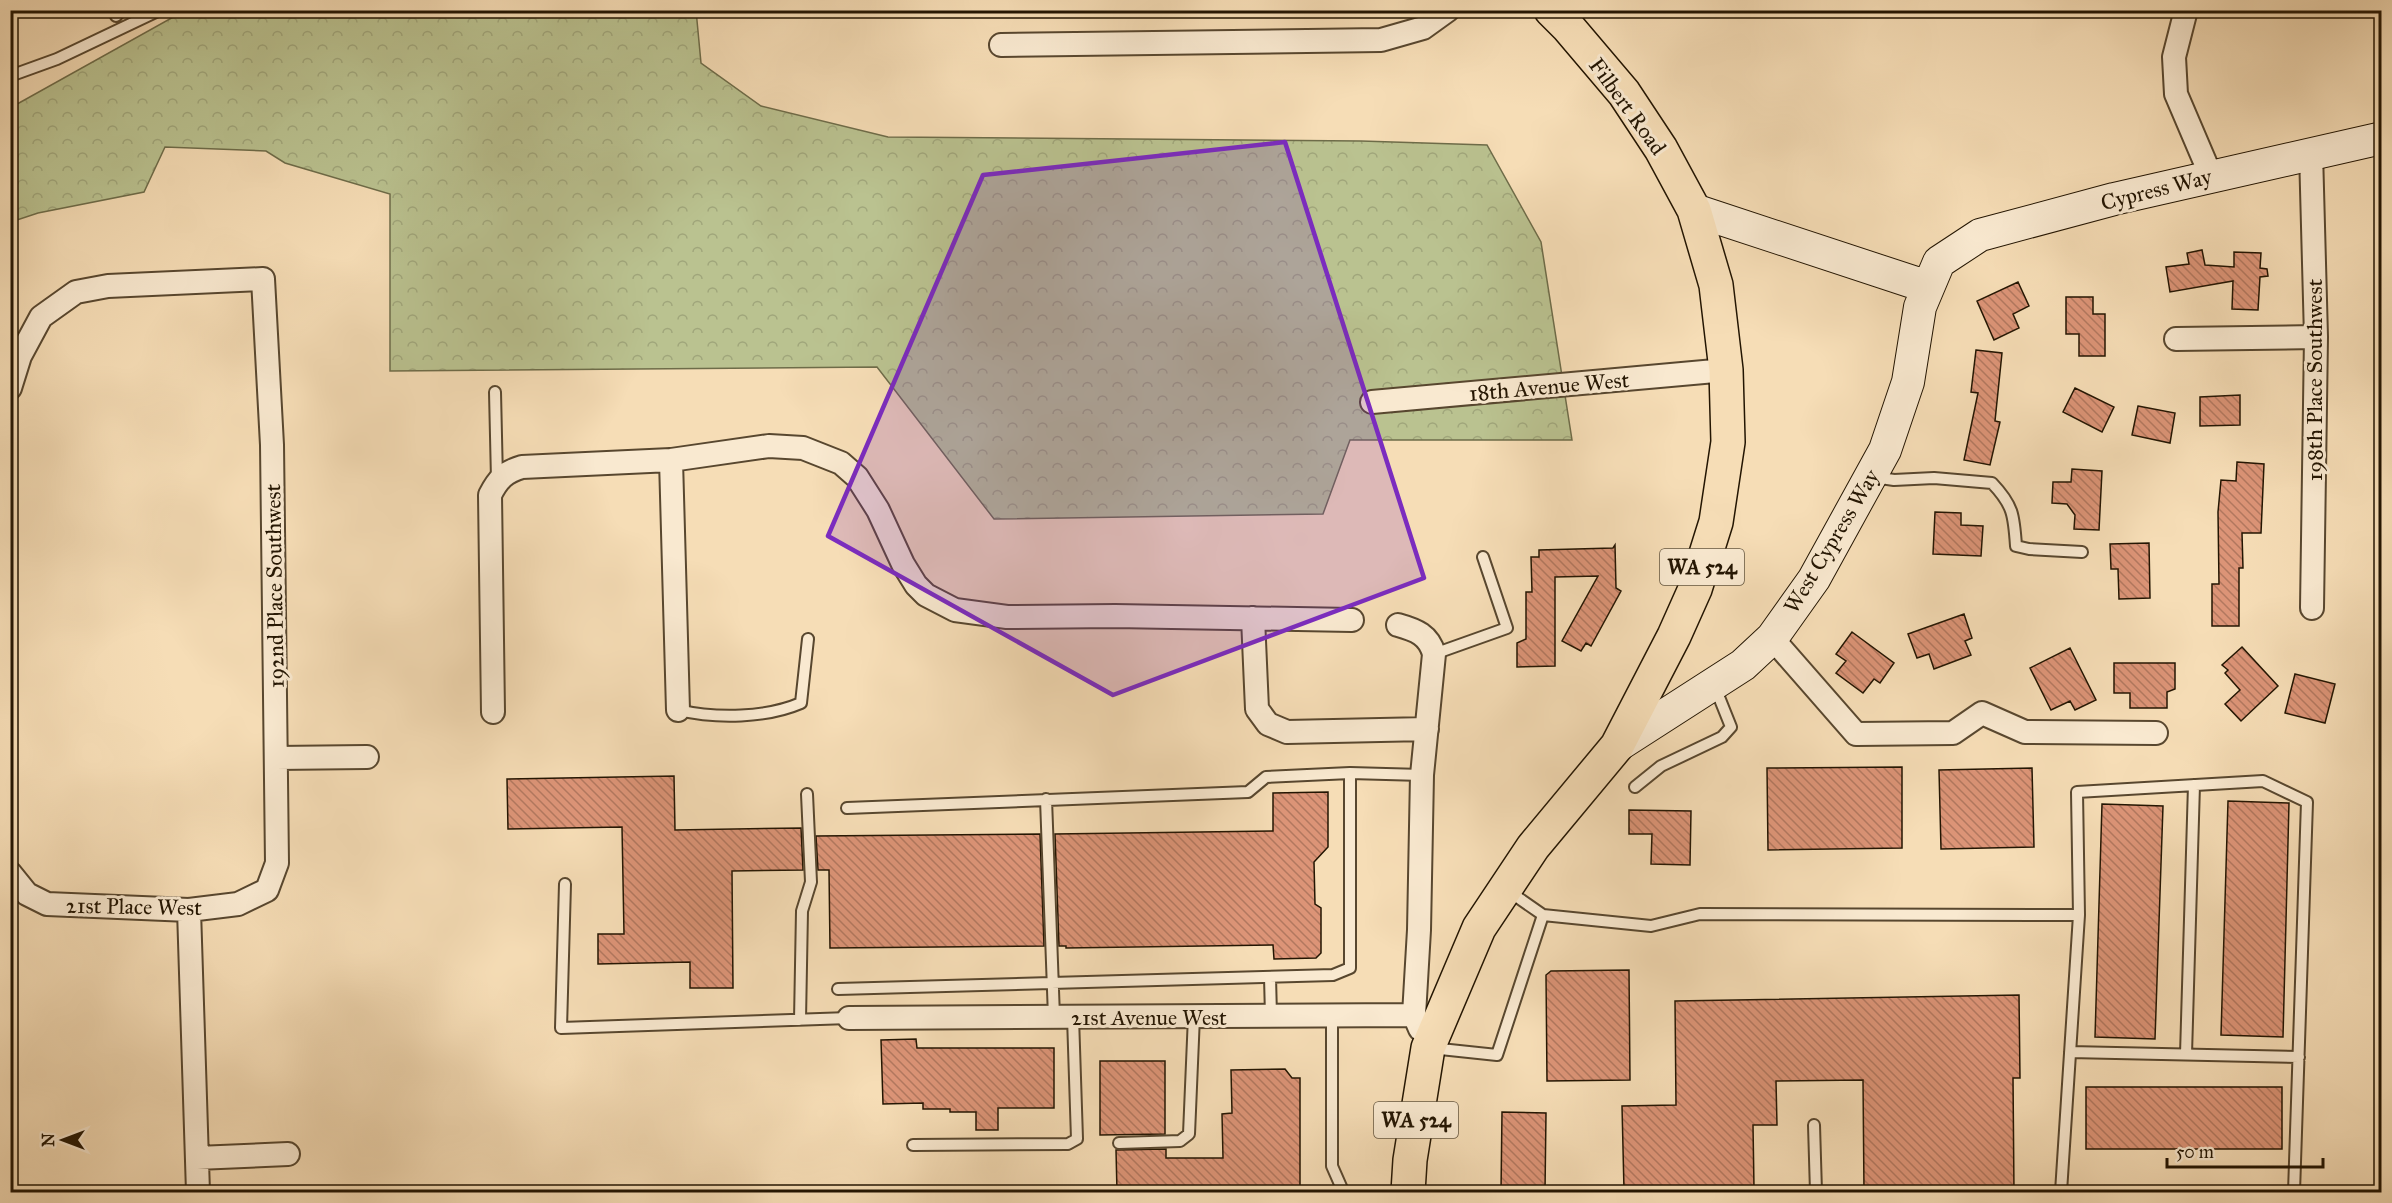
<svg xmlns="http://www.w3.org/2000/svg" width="2392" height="1203" viewBox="0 0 2392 1203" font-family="'IM FELL Great Primer',serif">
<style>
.forest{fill:url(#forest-crowns);stroke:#6e6c49;stroke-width:1.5}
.building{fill:url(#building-back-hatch);stroke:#231502;stroke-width:1.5}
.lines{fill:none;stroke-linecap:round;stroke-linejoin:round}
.lane-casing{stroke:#58472f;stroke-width:14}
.street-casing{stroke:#58472f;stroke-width:26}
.secondary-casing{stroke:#231502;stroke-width:34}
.primary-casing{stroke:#231502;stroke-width:36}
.path{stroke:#231502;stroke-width:4;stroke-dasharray:4.5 3;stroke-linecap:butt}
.lane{stroke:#f9e9d0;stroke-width:10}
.street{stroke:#f9e9d0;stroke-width:22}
.secondary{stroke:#f9e9d0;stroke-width:32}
.primary{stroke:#f6ddb6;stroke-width:33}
.marked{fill:#7b2cbf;fill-opacity:0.2;stroke:#7b2cbf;stroke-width:4.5;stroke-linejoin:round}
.labels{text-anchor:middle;stroke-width:6;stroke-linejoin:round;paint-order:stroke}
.shield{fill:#f9e9d0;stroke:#635540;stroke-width:1.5}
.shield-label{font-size:21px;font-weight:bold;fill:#231502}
.street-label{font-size:22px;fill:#231502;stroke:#f9e9d0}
</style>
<defs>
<pattern id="forest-crowns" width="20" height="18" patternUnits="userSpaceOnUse" patternTransform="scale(1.5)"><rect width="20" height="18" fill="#bac290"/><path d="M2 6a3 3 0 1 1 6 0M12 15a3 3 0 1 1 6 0" fill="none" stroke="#a0a67b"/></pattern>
<pattern id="building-back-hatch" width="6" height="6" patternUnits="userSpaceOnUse" patternTransform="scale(1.5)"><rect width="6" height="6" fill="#dc9477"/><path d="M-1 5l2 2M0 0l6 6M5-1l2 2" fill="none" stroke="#b2785f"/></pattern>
</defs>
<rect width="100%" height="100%" fill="#f6ddb6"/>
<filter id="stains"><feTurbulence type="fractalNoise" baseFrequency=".00333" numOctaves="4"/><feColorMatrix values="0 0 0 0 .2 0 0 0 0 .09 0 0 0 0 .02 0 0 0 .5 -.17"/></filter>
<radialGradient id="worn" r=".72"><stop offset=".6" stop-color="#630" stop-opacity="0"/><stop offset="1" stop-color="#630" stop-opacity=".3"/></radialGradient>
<!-- forest -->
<path class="forest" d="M696 10 701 63 761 106 888 137 1361 141 1487 145 1541 242 1572 440H1350L1323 514 994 519 877 367 390 371V194L285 163 266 151 165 147 144 192 38 213 11 222 10 108 184 11Z"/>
<!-- building -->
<path class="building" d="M2202 250 2205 265 2234 267V252L2261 253 2260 268 2267 269 2268 276 2260 277 2258 310 2232 309 2233 281 2170 292 2166 267 2189 264 2187 253Z
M2018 282 2029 306 2013 314 2019 328 1994 340 1977 301Z
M2066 297H2093V314H2105V356H2079V334H2066Z
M1976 350 2002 353 1995 421 2000 422 1990 465 1964 460 1978 393 1971 392Z
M2075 388 2114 407 2102 432 2063 412Z
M2240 395V425L2200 426V397Z
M2138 406 2175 413 2170 443 2132 435Z
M2237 462 2264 464 2261 533H2242L2243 568H2239V626H2212V584H2219L2218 512 2221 480 2236 481Z
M2072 469 2102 471 2099 530 2074 529 2075 515 2067 504 2052 503 2053 482H2071Z
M1935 512 1961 513V525L1983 526 1981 556 1933 554Z
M2149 543 2150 598 2119 599 2118 569H2111L2110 544Z
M1615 545 1616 588 1621 591 1591 646 1586 643 1581 651 1562 641 1598 576 1555 577V666L1517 667V643L1526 639V592H1532L1531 557H1539V550L1613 548Z
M1964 614 1972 638 1965 641 1971 655 1934 669 1929 654 1917 658 1908 634Z
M1852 632 1894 663 1880 683 1874 679 1863 693 1836 673 1846 661 1836 654Z
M2242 647 2278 686 2241 721 2225 704 2240 690 2225 673 2228 670 2222 665Z
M2070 648 2096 700 2075 710 2070 701 2051 710 2030 668Z
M2114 663H2175V689L2167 692V708H2130V693H2114Z
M2295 674 2335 684 2325 723 2285 713Z
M1902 767V848L1768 850 1767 768Z
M2032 768 2034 847 1941 849 1939 770Z
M674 776 675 830 801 828 803 870 732 871 733 988H690V962L598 964V934H624L622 827 508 829 507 779Z
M1328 792V847L1314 862 1315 904 1321 908V953L1316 958 1274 959 1273 945 1066 948V946H1059L1055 834 1273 831V793Z
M2228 801 2289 803 2283 1037 2221 1035Z
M2102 804 2163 806 2155 1039 2095 1037Z
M1629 810 1691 811 1690 865 1651 864 1652 834H1629Z
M1040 834 1044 946 830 948 829 870H818L816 836Z
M1629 970 1630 1080 1547 1081 1546 975 1551 971Z
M2019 995 2020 1078H2013L2014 1192H1864L1863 1080 1776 1081 1777 1125H1753L1754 1188 1624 1190 1622 1106 1676 1105 1675 1001Z
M916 1039 917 1048H1054V1108H998V1130H976V1112H950V1109H923V1103L883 1104 881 1040Z
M1100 1061H1165V1134L1100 1135Z
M1285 1069 1292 1078H1300V1189L1291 1192H1117L1116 1150 1166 1149V1158H1223L1222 1114 1232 1113 1231 1070Z
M2086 1087H2282V1149H2086Z
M1502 1112 1546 1113 1545 1192H1501Z"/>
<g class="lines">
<!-- lane casing -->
<g class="lane-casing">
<path id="lane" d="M116 16 122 10
M10 76 57 59 160 10
M495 392 497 480
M1874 477 1894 480 1934 478 1992 483C2013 505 2014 515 2016 546L2029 549 2082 552
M1434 654 1507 628 1483 557
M678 710C717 719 766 718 801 703L808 639
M1635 787 1661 766 1722 737 1731 727 1715 687
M1046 799 1054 1017
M847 808 1248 792 1266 777 1350 773 1422 775
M565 884 561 1028 849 1018
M1507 890 1543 915 1651 926 1700 914 2079 915
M1270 977 1271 1016
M838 989 1333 975 1350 968V773
M1332 1016V1166L1343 1191 1347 1192
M800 1020 802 911 811 882 807 794
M1431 1048 1497 1055 1543 915
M2070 1052 2299 1057
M2186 1054 2194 785
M1814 1125 1816 1192
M1119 1143 1180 1141 1189 1134 1194 1016
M913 1145 1068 1144 1077 1139 1073 1017
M2061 1192 2079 915 2077 792 2263 781 2307 802 2294 1192"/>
</g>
<!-- street casing -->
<g class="street-casing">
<path id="street" d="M2186 10 2174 57 2176 94 2211 176
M1001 45 1381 40 1423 28 1448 10
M2311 152 2316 337 2312 608
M2176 339 2316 337
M10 388 20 356 41 317 76 292 108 286 263 279 272 445 277 863 267 890 238 904 189 910 47 904 27 894 10 873
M1372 402 1726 370
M671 460 678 710
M1253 618 1257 709 1268 724 1287 732 1427 729
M1398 625C1416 630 1429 635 1434 654L1422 775 1419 930 1414 1015 1420 1029
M1772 638 1856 734 1953 733 1982 713 2025 732 2156 733
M493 712 490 495C498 479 505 472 522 467L671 460 769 446 803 448 841 463 857 477 878 510 903 564 916 585 926 595 955 610 1007 617 1115 616 1352 620
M276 758 367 757
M189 910 198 1192
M849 1018 1414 1015
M197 1158 288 1154"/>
</g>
<!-- secondary casing -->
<g class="secondary-casing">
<path id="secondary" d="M1694 210 1928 287
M1617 746 1743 665 1772 638 1814 579 1885 450 1908 382 1920 307 1939 262 1980 235 2114 199 2382 138"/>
</g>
<!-- primary casing -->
<g class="primary-casing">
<path id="primary" d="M1408 1192 1410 1160 1428 1048 1479 928 1533 847 1617 746 1674 636 1695 589 1716 522 1728 442 1726 370 1716 285 1694 210 1661 149 1624 93 1568 27 1551 10"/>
</g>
<!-- path -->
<path class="path" d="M2343 1192 2344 1187"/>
<!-- lane -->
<use href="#lane" class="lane"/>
<!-- street -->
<use href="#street" class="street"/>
<!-- secondary -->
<use href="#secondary" class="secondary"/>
<!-- primary -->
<use href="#primary" class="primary"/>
</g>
<!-- marked area -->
<path class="marked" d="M1285 142 1424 578 1113 695 828 536 983 175Z"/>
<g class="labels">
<!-- shield labels -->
<g class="shield">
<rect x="1660" y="549" width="84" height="36" rx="4.5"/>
<rect x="1374" y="1102" width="84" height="36" rx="4.5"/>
</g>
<g class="shield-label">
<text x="1702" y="574">WA 524</text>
<text x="1416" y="1127">WA 524</text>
</g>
<!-- street labels -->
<g class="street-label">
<text transform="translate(1628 106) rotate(54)" y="8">Filbert Road</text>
<text transform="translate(2156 189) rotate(-14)" y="8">Cypress Way</text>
<text transform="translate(2314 380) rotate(-90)" y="8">198th Place Southwest</text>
<text transform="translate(1549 386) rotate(-5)" y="8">18th Avenue West</text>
<text transform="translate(1831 541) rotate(-59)" y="8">West Cypress Way</text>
<text transform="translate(274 586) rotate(-91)" y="8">192nd Place Southwest</text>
<text transform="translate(134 906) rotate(1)" y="8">21st Place West</text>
<text x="1149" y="1025">21st Avenue West</text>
</g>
</g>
<!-- margin -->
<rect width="2392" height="1203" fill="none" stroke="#f6ddb6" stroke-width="36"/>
<rect x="12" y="12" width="2368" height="1179" fill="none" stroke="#231502" stroke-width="3"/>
<rect x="18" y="18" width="2356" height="1167" fill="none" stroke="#231502" stroke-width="1.5"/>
<!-- north arrow -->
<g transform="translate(63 1140) rotate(270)" stroke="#f9e9d0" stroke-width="4.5" paint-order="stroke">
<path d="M0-4.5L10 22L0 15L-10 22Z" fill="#231502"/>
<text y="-9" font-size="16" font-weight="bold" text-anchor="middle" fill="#231502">N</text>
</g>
<!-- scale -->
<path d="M2167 1158v9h156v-9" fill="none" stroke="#231502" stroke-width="3"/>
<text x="2176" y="1158" font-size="18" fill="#231502" stroke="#f9e9d0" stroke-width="4.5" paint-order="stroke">50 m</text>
<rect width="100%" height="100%" filter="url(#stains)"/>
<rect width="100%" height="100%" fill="url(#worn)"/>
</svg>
